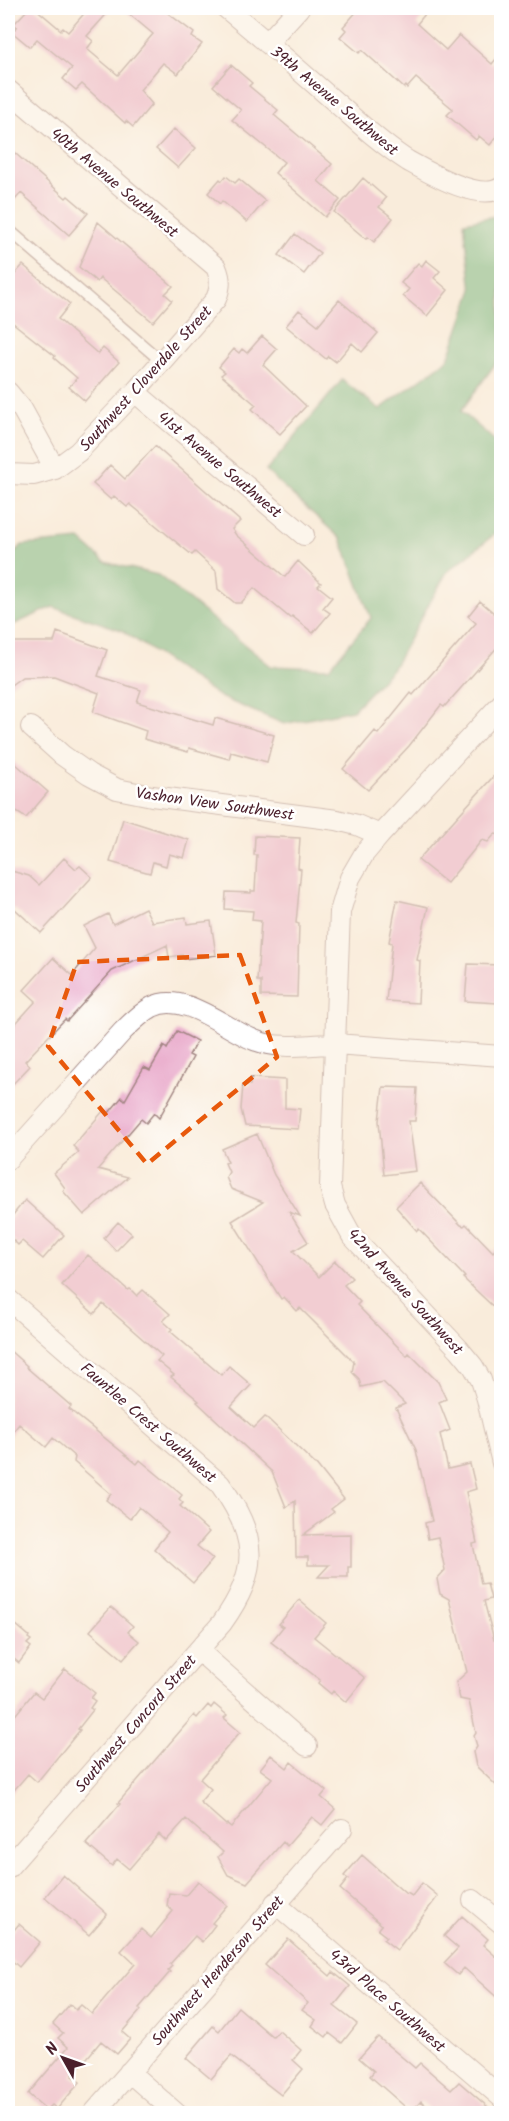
<svg xmlns="http://www.w3.org/2000/svg" width="509" height="2121" viewBox="0 0 509 2121" font-family="Kalam,sans-serif">
<style>
.forest{fill:#6ab278;stroke:#5a6852;stroke-width:1.5}
.building{fill:#e8a6c8}
.lines{fill:none;stroke-linecap:round;stroke-linejoin:round}
.lane-casing{stroke:#a28683;stroke-width:13}
.street-casing{stroke:#a28683;stroke-width:22}
.path{stroke:#a28683;stroke-width:4;stroke-dasharray:1.5 4.5;stroke-linecap:butt}
.lane{stroke:#fff;stroke-width:10}
.street{stroke:#fff;stroke-width:20}
.marked{fill:none;stroke:#e8590c;stroke-width:4.5;stroke-dasharray:12 8;stroke-linejoin:round}
.labels{text-anchor:middle;stroke-width:5;stroke-linejoin:round;paint-order:stroke}
.street-label{font-size:16px;fill:#4a1f2b;stroke:#fff}
</style>
<rect width="100%" height="100%" fill="#fff"/>
<filter id="ink" filterUnits="userSpaceOnUse"><feTurbulence type="fractalNoise" baseFrequency=".0167" numOctaves="2"/><feDisplacementMap in="SourceGraphic" scale="12" xChannelSelector="R" yChannelSelector="G"/><feConvolveMatrix kernelMatrix="1 2 1 2 8 2 1 2 1" color-interpolation-filters="sRGB"/></filter>
<filter id="wash" filterUnits="userSpaceOnUse"><feTurbulence type="fractalNoise" baseFrequency=".008" numOctaves="4" result="noise"/><feDisplacementMap in="SourceGraphic" scale="24" xChannelSelector="R" yChannelSelector="G"/><feGaussianBlur stdDeviation="1.35" result="paint"/><feColorMatrix in="noise" values="0 0 0 0 0 0 0 0 0 0 0 0 0 0 0 0 0 1.4 0 .05"/><feComposite in="paint" operator="in"/></filter>
<g filter="url(#wash)">
<rect width="100%" height="100%" fill="#f9ecdb"/>
<!-- forest -->
<path class="forest" d="M501 215V356L461 411 501 446V520L496 533 447 572 393 668 353 710 284 724 220 697 121 630 53 607 8 627V559L22 545 80 540 105 562 158 575 271 666 329 668 371 618 341 539 266 471 342 380 380 409 448 359 472 292 464 222Z"/>
<g id="blocks">
<!-- building -->
<path class="building" d="M29 8H35L61 30 63 28 68 32 89 8H112L87 36 93 41 87 49 118 75 153 34 122 8H161L194 33 192 37 202 44 178 74 163 63 140 90 152 104 133 127 126 121 125 123 82 84 76 90 63 79 72 68 37 39 30 47 12 32 17 27 14 24Z
M360 8H430L417 24 446 50 459 35 492 64 501 53V131L490 145 479 136 476 140 447 115 453 109 416 78 407 88 406 86 404 88 362 50 359 53 340 37 346 30 343 27Z
M231 65 252 83 249 86 278 110 274 115 332 164 318 181 340 200 325 217 275 173 284 162 232 120 241 110 213 86Z
M174 129 196 148 178 168 156 149Z
M8 147 66 198 68 196 88 213 69 235 21 193 8 208Z
M226 176 235 183 239 179 265 201 247 222 222 201 220 204 208 193 220 179 222 181Z
M363 178 386 198 379 207 393 218 374 242 368 237 366 239 334 212Z
M98 222 173 286 165 294 172 300 153 322 100 278 97 282 79 267Z
M295 234 320 253 304 274 279 255Z
M426 260 440 271 434 278 448 290 427 316 403 296 409 289 401 283 418 263 422 266Z
M23 265 70 304 58 319 98 354 103 348 119 362 85 401 69 387 77 378 54 358 55 356 8 319V282Z
M339 300 378 333 362 352 352 343 336 362 328 356 326 359 286 326 299 310 318 325Z
M262 336 277 349 263 365 306 406 280 434 252 409 256 405 221 375 225 372 219 367 234 349 239 353 242 349 247 353Z
M155 446 240 521 232 529 236 535 285 577 298 561 321 583 318 586 332 597 323 608 330 613 313 633 292 616 290 618 254 588 241 603H235L218 589 216 571 195 552 192 555 130 504 127 507 114 496 111 500 93 484 110 465 125 479Z
M480 601 501 619V643L444 707 441 705 409 746 368 790 343 769 375 731 378 734 411 693 413 695 476 623 468 616Z
M57 632 107 650 98 676 141 690 137 702 213 725 215 718 274 735 267 762 231 752 229 759 189 748 188 752 144 739 146 731 93 712 99 693 54 676 22 677 8 687V642H54Z
M8 757 48 792 26 818 12 809H8Z
M501 768V835L495 834 488 842 482 840 447 883 418 860Z
M123 819 189 840 184 858 169 854 166 866 153 862 150 873 110 862Z
M255 836 300 838 298 868 301 869 296 923 299 924 297 997 261 996V981H257L261 921 252 920 253 911 225 909 226 892 251 893V891H255L257 855H254Z
M64 858 76 869 80 866 92 877 41 933 15 909 8 908V870L29 876 39 885Z
M397 900 428 907 417 960 420 961 418 1003 386 1001 392 943 389 942Z
M145 908 152 922 186 917 187 924 211 921 216 955 184 959 183 955 169 957 167 945 112 971 67 1021 65 1019 25 1061 30 1066 8 1089V1032L36 1001 24 990 53 958 72 975 95 948 84 926 108 914 113 924Z
M468 964 501 965V1000H498V1003L465 1001Z
M177 1031 197 1041 189 1055 193 1057 159 1118 154 1113 146 1123 141 1119 98 1169 128 1177 84 1215 63 1191 65 1188 54 1173 79 1152 73 1146 104 1110 108 1114 122 1097 125 1100 144 1067 150 1070 164 1046 167 1049Z
M251 1078 285 1080V1108L300 1109 298 1129 245 1126 241 1109 243 1085H250Z
M383 1087 417 1088 415 1121H409L416 1171 384 1175 379 1121Z
M257 1134 274 1175 300 1216 289 1212 308 1242 293 1251 319 1277 335 1261 352 1278 344 1285 360 1302 357 1305 407 1356 409 1353 438 1382 446 1399 439 1402 450 1430 440 1434 448 1469 470 1464 476 1489 466 1492 477 1543 473 1544 481 1584 487 1583 491 1599 484 1601 494 1640 499 1638 501 1647V1790L476 1766 473 1752 477 1746 474 1736 476 1733 469 1701 460 1699 456 1682 467 1672 449 1599 440 1594 437 1579 445 1570 438 1537 428 1539 425 1523 432 1521 416 1450 396 1408 405 1404 383 1382 361 1387 359 1379 352 1372 354 1362 300 1308 297 1311 284 1297 281 1299 232 1221 263 1202 231 1189 226 1177 229 1172 225 1163 228 1162 222 1149Z
M420 1183 461 1225 464 1226 466 1224 493 1252 501 1243V1314L463 1278 465 1277 419 1229 417 1231 396 1207Z
M25 1200 64 1235 43 1259 22 1241 18 1245 8 1235V1221Z
M118 1222 132 1234 116 1251 104 1238Z
M88 1255 128 1290 130 1289 137 1296 143 1290 170 1314 163 1321 172 1329 170 1331 221 1375 229 1366 251 1385 231 1407 254 1428 265 1417 267 1418 315 1464H316L344 1499 331 1509 334 1512 303 1535 351 1534V1567H348V1577H318L329 1565H308V1557H296L295 1501 286 1507 272 1472 197 1402 199 1401 171 1377 174 1375 157 1361 162 1356 103 1304 94 1314 62 1285Z
M8 1349 27 1366 26 1367 71 1406 69 1409 137 1464 140 1460 182 1495 179 1499 183 1503 180 1506 209 1532 197 1546 213 1559 193 1583 154 1549 168 1532 139 1507 130 1519 106 1500 111 1494 74 1462 75 1457 53 1438 46 1447 19 1424 8 1438Z
M299 1600 326 1623 314 1637 365 1678 346 1702 333 1691 331 1694 318 1683 320 1680 271 1642 283 1627 279 1624Z
M111 1607 133 1626 128 1632 139 1641 123 1659 90 1631Z
M8 1618 29 1636 28 1638 31 1640 27 1644 31 1647 19 1663 8 1654Z
M65 1669 95 1693 91 1698 95 1701 90 1708 93 1710 78 1729 80 1730 37 1782 28 1774 8 1797V1724L34 1692 42 1698Z
M214 1704 227 1715 224 1718 240 1732 200 1779 211 1789 200 1802 226 1825 227 1824 231 1827 272 1778 260 1769 271 1755 287 1768 291 1762 326 1791 321 1797 335 1809 322 1825 312 1817 287 1846 283 1842 247 1883 228 1875 218 1857 223 1852 186 1819 166 1841 159 1834 129 1869 117 1859 112 1866 86 1844 120 1804 118 1803 194 1715 197 1718 208 1705 211 1708Z
M362 1855 406 1894 407 1893 412 1896 422 1883 438 1896 397 1950 384 1940 387 1937 378 1930 382 1925 340 1889 348 1879 344 1876Z
M63 1875 107 1914 89 1935 45 1897Z
M198 1881 227 1905 212 1923 215 1925 202 1942 195 1936 170 1964 172 1966 168 1970 170 1972 139 2008 141 2010 122 2032 130 2039 117 2054 101 2041 72 2076 80 2082 57 2109 52 2105 47 2110 28 2094 68 2047 58 2038 63 2033 53 2024 70 2004 76 2010 81 2005 92 2014 135 1964 121 1951 141 1929 151 1938 173 1911 167 1906 169 1893 186 1895Z
M462 1916 488 1939 483 1945 501 1961V2001L464 1968 458 1975 444 1963 458 1948 444 1936Z
M19 1924 40 1942 19 1967 8 1957V1937Z
M288 1939 330 1976 333 1972 350 1986 334 2006 357 2024 342 2043 329 2033 326 2037 312 2026 316 2020 302 2010 308 2003 265 1965Z
M238 2007 273 2037 279 2031 301 2050 293 2060 303 2069 281 2095 231 2056 211 2079 186 2058 213 2026 219 2031Z
M378 2037 415 2068 420 2063 451 2090 459 2082 496 2114H435L421 2101 411 2112 370 2076 374 2071 359 2058Z"/>
</g>
</g>
<g filter="url(#ink)">
<use href="#blocks" fill-opacity="0" stroke="#a28683" stroke-width="1.5"/>
<g class="lines">
<!-- lane casing -->
<g class="lane-casing">
<path id="lane" d="M8 229 161 361"/>
</g>
<!-- street casing -->
<g class="street-casing">
<path id="street" d="M226 8C262 38 298 69 333 100 357 121 381 144 408 161 428 172 480 203 502 187
M267 43 299 8
M8 90 216 267C221 279 221 286 216 299L135 392 78 452 55 469 34 475 8 474
M8 392 22 409 55 469
M135 392 304 535
M31 727 62 755 89 774 117 789 152 796 337 820 357 825 380 835
M502 1056 335 1044 330 1187 335 1205 352 1236 459 1349 473 1366 481 1380 487 1399 502 1463
M8 1159 123 1031C132 1022 141 1013 152 1007 185 990 227 1031 257 1041 281 1050 310 1044 335 1044L340 912 350 878 364 854 380 835 502 703
M8 1299 220 1484C258 1537 260 1570 222 1623L8 1868
M199 1651 307 1746
M473 1900 502 1924
M275 1903 502 2098
M129 2072 177 2114
M93 2114 342 1829"/>
</g>
<!-- path -->
<path class="path" d="M499 213 502 216"/>
<!-- lane -->
<use href="#lane" class="lane"/>
<!-- street -->
<use href="#street" class="street"/>
</g>
</g>
<!-- marked area -->
<path d="M0 0H509V2121H0ZM240 955 277 1057 147 1164 48 1046 77 962Z" fill="#f9ecdb" fill-opacity=".55" fill-rule="evenodd"/>
<path class="marked" d="M240 955 277 1057 147 1164 48 1046 77 962Z"/>
<g class="labels">
<!-- street labels -->
<g class="street-label">
<text transform="translate(335 100) rotate(40)" y="6">39th Avenue Southwest</text>
<text transform="translate(115 182) rotate(40)" y="6">40th Avenue Southwest</text>
<text transform="translate(145 378) rotate(-48)" y="6">Southwest Cloverdale Street</text>
<text transform="translate(220 464) rotate(40)" y="6">41st Avenue Southwest</text>
<text transform="translate(215 803) rotate(8)" y="6">Vashon View Southwest</text>
<text transform="translate(406 1291) rotate(48)" y="6">42nd Avenue Southwest</text>
<text transform="translate(149 1422) rotate(41)" y="6">Fauntlee Crest Southwest</text>
<text transform="translate(135 1723) rotate(-49)" y="6">Southwest Concord Street</text>
<text transform="translate(217 1970) rotate(-49)" y="6">Southwest Henderson Street</text>
<text transform="translate(388 2000) rotate(41)" y="6">43rd Place Southwest</text>
</g>
</g>
<!-- margin -->
<rect width="509" height="2121" fill="none" stroke="#fff" stroke-width="30"/>
<!-- north arrow -->
<g transform="translate(63 2058) rotate(310)" stroke="#ffffff" stroke-width="4.5" paint-order="stroke">
<path d="M0-4.5L10 22L0 15L-10 22Z" fill="#4a1f2b"/>
<text y="-9" font-size="16" font-weight="bold" text-anchor="middle" fill="#4a1f2b">N</text>
</g>
</svg>
